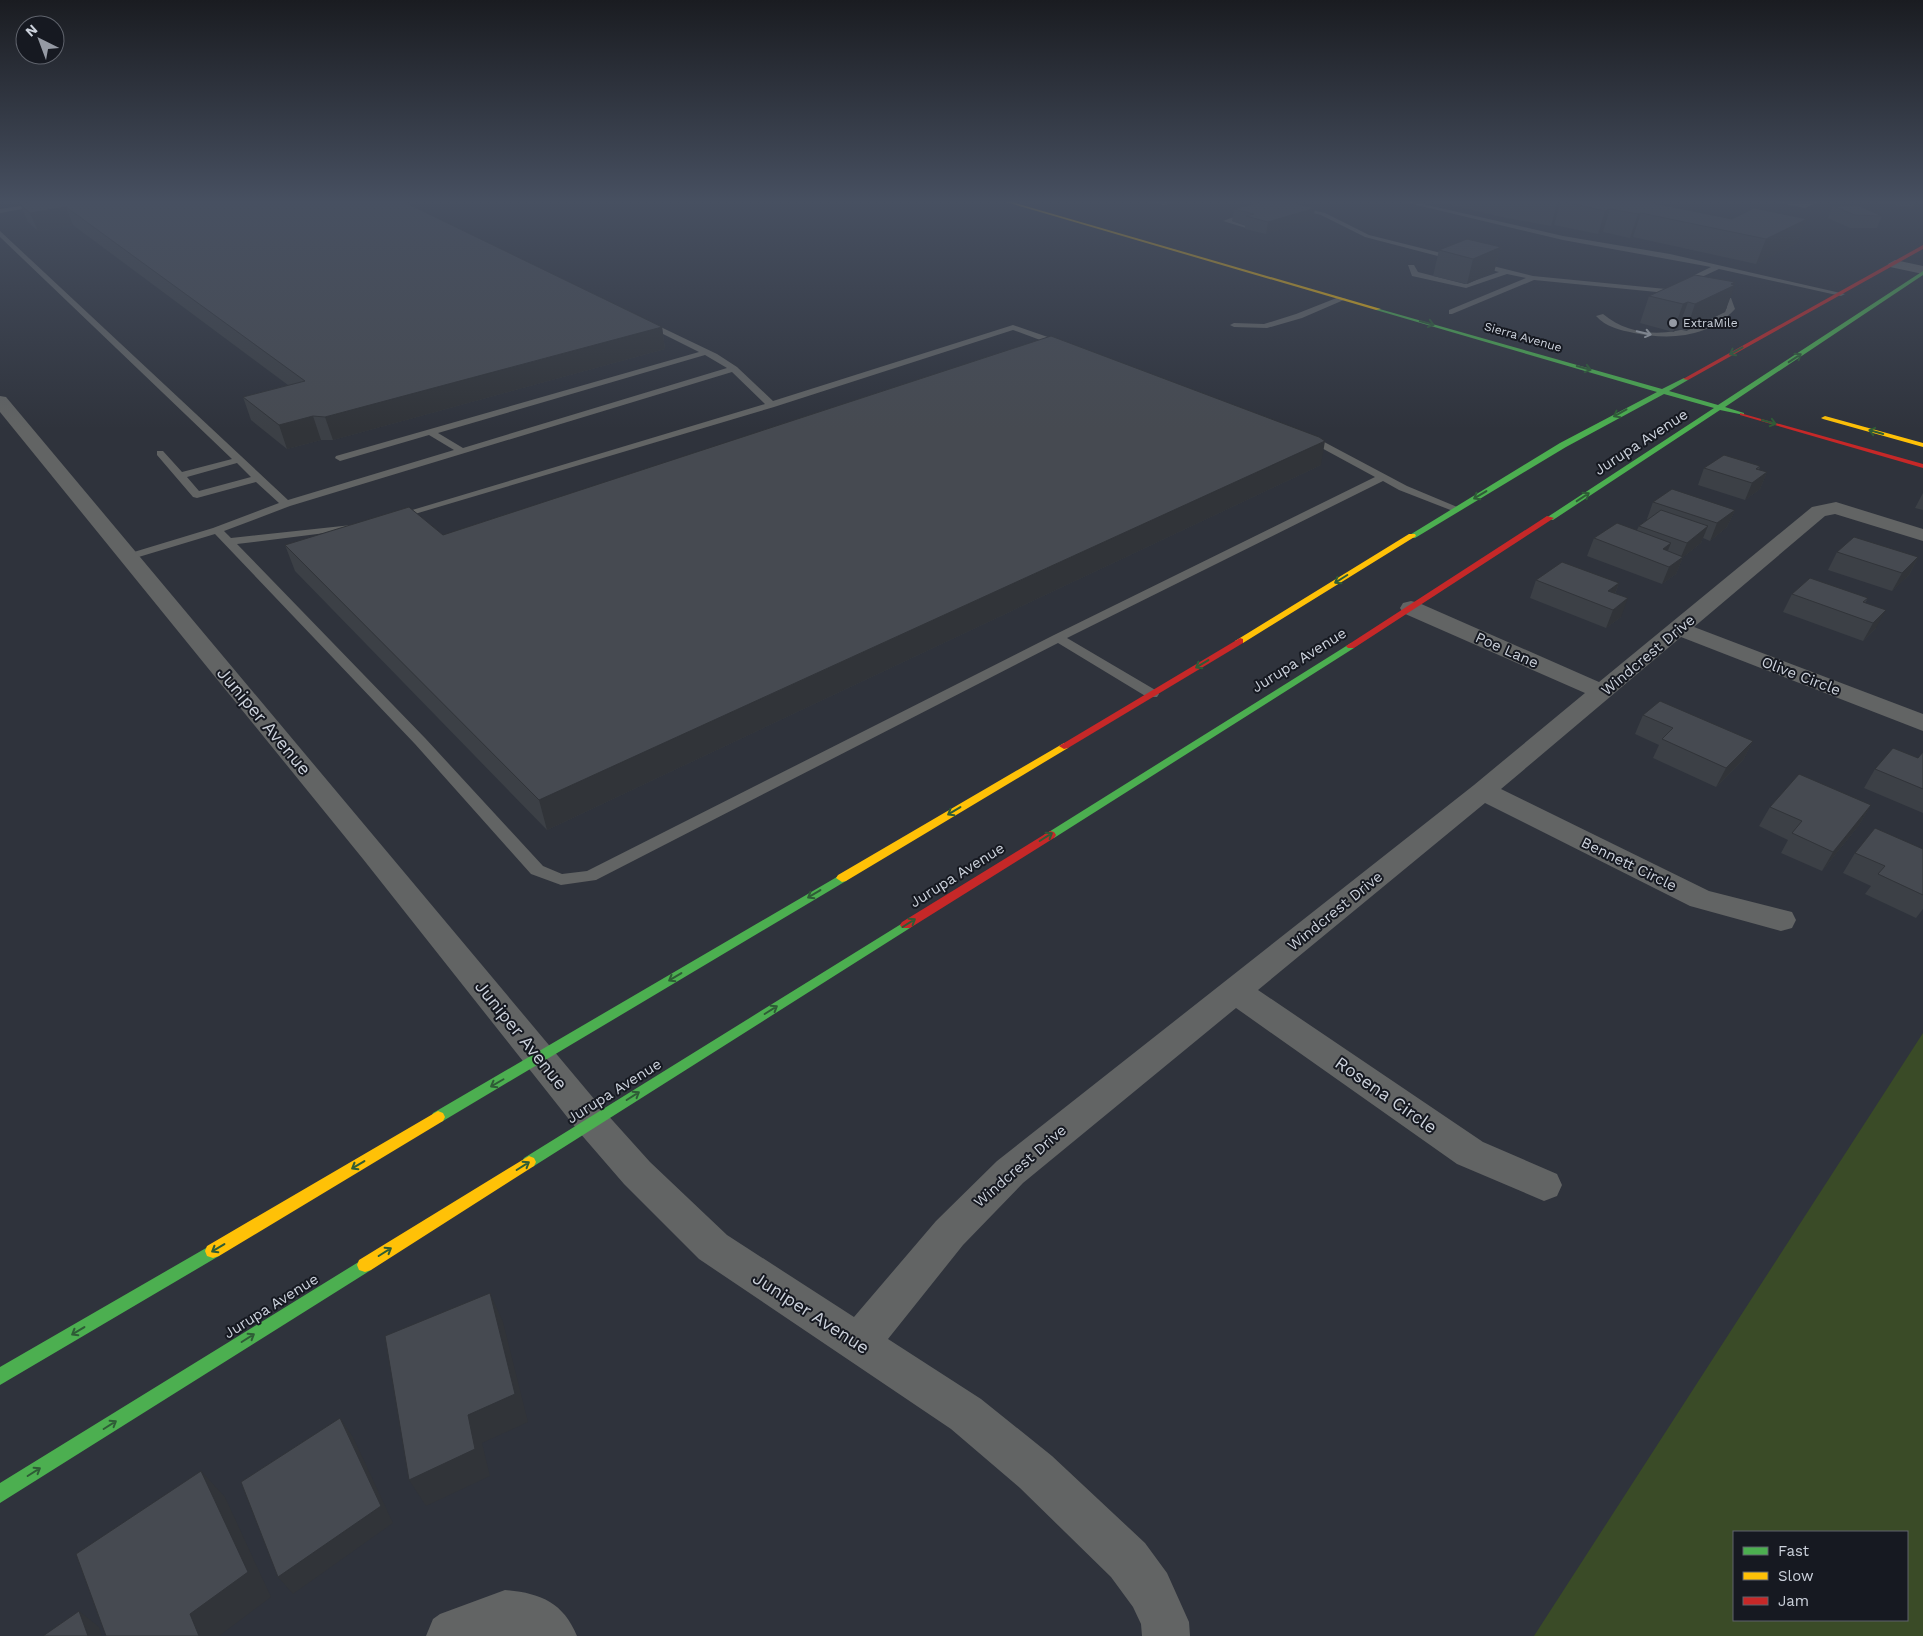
<svg xmlns="http://www.w3.org/2000/svg" width="1923" height="1636" viewBox="0 0 1923 1636" font-family="'Work Sans',sans-serif">
<style>
.green{fill:#3a4b27;fill-rule:evenodd}
.lines{fill:none;stroke-linecap:round;stroke-linejoin:round}
.lane{fill:#626464;fill-rule:evenodd}
.street{fill:#626464;fill-rule:evenodd}
.fast{fill:#4caf50;fill-rule:evenodd}
.slow{fill:#ffc107;fill-rule:evenodd}
.jam{fill:#c62828;fill-rule:evenodd}
.wall{fill:#3c4046}
.shaded-wall{fill:#313439}
.building{fill:#464a51;stroke:#313439}
.oneway{stroke:#2e5c36}
.oneway2{stroke:#a7acb2}
.poi-dot{fill:#959aa4;stroke:#161921;stroke-width:2}
.labels{text-anchor:middle;stroke-width:4;stroke-linejoin:round;paint-order:stroke}
.far-poi-label{font-size:12px;fill:#ccd2dc;stroke:#161921;text-anchor:start}
.far-street-label{font-size:12px;fill:#ccd2dc;stroke:#161921}
.street-label{font-size:15px;fill:#ccd2dc;stroke:#161921}
.near-street-label{font-size:18px;fill:#ccd2dc;stroke:#161921}
</style>
<rect width="100%" height="100%" fill="#2f333c"/>
<!-- green -->
<path class="green" d="M1923 1033V1636H1534ZM1734 1532H1907V1620H1734Z"/>
<g class="lines">
<!-- lane -->
<path class="lane" d="M61 200H73L0 213V209Z
M1141 200H1182L1164 205Z
M1261 200H1270L1325 213 1369 235 1533 276 1666 289 1711 267 1563 240 1396 200H1405L1563 236 1670 254 1845 294 1841 296 1719 269 1667 293 1534 280 1452 314H1449V310L1526 278 1507 274 1466 288 1412 276 1408 265H1414L1418 272 1465 284 1499 272 1365 237 1321 215Z
M1250 211 1255 212 1232 221 1246 226V228L1223 221Z
M0 231 288 500 454 450 429 435 340 461 335 458 336 456 699 352 641 323 640 321 644 319 717 354 737 367 773 401 1013 325 1065 343V347H1059L1013 330 774 407 398 519H390L389 517 765 404 732 372 290 506 224 531 231 538 361 524 362 526 357 529 237 544 425 738 543 866 562 874 587 871 1054 635 1375 477 1305 439V435H1311L1407 486 1462 509 1457 512 1453 511 1399 490 1383 481 1067 638 1157 691 1159 694 1157 697H1147L1058 643 596 880 561 885 531 874 415 744 215 534 132 559H124V555L213 528 279 503 256 482 197 498 193 497 157 455V451H163L182 472 232 459 0 237ZM705 355 727 368 463 448 438 433ZM237 463 251 477 199 491 187 477Z
M1339 297 1346 299 1302 318 1267 328 1234 327 1230 325 1234 323 1264 324 1296 314Z
M1725 298H1731L1735 309C1708 338 1670 340 1634 333 1620 330 1606 327 1596 316L1603 314C1639 344 1692 335 1727 308Z"/>
<!-- street -->
<path class="street" d="M1772 200H1822L1805 208 1774 202Z
M1895 260 1923 266V274L1890 267 1888 264Z
M0 396 6 397 605 1112 650 1162 727 1235 854 1317 936 1221 997 1161 1474 785 1585 693 1403 613 1400 608 1403 603 1411 601 1419 603 1599 682 1812 507 1836 502 1923 529V541L1835 514 1825 516 1694 627 1923 714V731L1681 637 1501 789 1709 891 1792 912 1796 920 1792 928 1781 931 1690 906 1485 803 1258 990 1483 1142 1557 1174 1562 1185 1557 1196 1544 1201 1457 1164 1236 1008 1023 1183 963 1245 888 1339 981 1399 1052 1456 1145 1543 1167 1573 1189 1622 1190 1636H1142L1141 1624 1133 1607 1111 1577 1020 1488 951 1429 699 1259 624 1184 579 1132 363 859 0 412Z
M505 1590C540 1593 563 1602 577 1636H426L433 1619 440 1614Z"/>
<!-- fast -->
<path class="fast" d="M1923 271V275L1725 407 1744 413V415L1720 410 1553 520 1546 518 1714 408 1664 394 1566 447 1415 538H1409L1408 536 1560 443 1657 392 1376 310V308L1662 389 1684 378H1688V380L1669 391 1718 405Z
M1351 643 1354 644V648L1054 838H1046L1044 835Z
M842 874 846 875 848 878 846 881 443 1121 438 1123 433 1121 431 1117 433 1113Z
M906 921 910 922 912 925 910 928 534 1166 529 1168 524 1166 522 1162 524 1158Z
M213 1244 219 1246 221 1251 219 1256 0 1385V1367Z
M365 1258 371 1260 373 1265 371 1270 0 1503V1483Z"/>
<!-- slow -->
<path class="slow" d="M999 200H1005L1381 309 1376 310Z
M1825 416 1923 443V447L1823 419 1821 418Z
M1409 534H1415L1416 536 1243 643H1237L1235 641Z
M1064 743 1068 744 1069 746 1068 748 846 881 842 882 836 878 838 875Z
M438 1111 443 1113 445 1117 443 1121 219 1256 213 1258 207 1256 205 1251 207 1246Z
M529 1156 534 1158 536 1162 534 1166 371 1270 365 1272 359 1270 357 1265 359 1260Z"/>
<!-- jam -->
<path class="jam" d="M1923 245V249L1688 380 1683 379Z
M1740 413 1923 464V468L1740 415Z
M1547 516 1554 518 1354 648H1348L1346 646Z
M1240 638 1243 639V643L1068 748 1064 749 1059 746Z
M1050 831 1054 832 1056 835 1054 838 910 928H902L900 925 902 922Z"/>
</g>
<!-- wall -->
<path class="wall" d="M28 200H400L662 327 665 349 333 440H321L287 449 251 420 243 397 288 385 73 225 38 231 28 222 20 204 30 203Z
M1429 200H1612L1626 203 1732 219H1807L1797 243 1756 264 1633 237 1630 238 1603 232 1598 234 1554 225 1551 226 1502 217Z
M1868 200H1923L1922 203 1912 208Z
M1833 206 1882 216 1877 228H1850L1828 218Z
M1234 209 1313 220 1266 234 1245 229V225L1232 221Z
M1501 247 1494 272 1467 284 1433 276 1439 250Z
M1734 285 1725 312 1686 331 1678 329 1673 332 1640 323 1649 296Z
M1321 465 547 830 295 571 285 545 443 535Z
M1760 466 1759 470 1767 472 1760 489 1745 500 1698 485 1704 468Z
M1923 493V510L1915 508Z
M1653 502 1735 510 1727 527 1710 541 1703 538 1701 543 1683 557 1676 574 1662 584 1587 556 1594 538 1637 530 1639 526 1648 519H1647Z
M1837 552 1918 557 1909 575 1892 591 1828 570Z
M1536 580 1619 583 1615 594 1621 617 1606 628 1530 598Z
M1792 594 1868 598 1865 603 1876 628 1863 641 1783 612Z
M1643 715 1753 741 1743 760 1716 787 1653 758 1659 745 1635 734Z
M1923 752V813L1864 788 1875 769 1918 758Z
M1871 805 1859 825 1822 871 1781 853 1788 840 1759 826 1770 807Z
M1923 849V909L1916 918 1865 894 1871 886 1843 873 1855 853Z"/>
<!-- shaded-wall -->
<path class="shaded-wall" d="M1916 200H1923V201L1922 203 1912 208Z
M1561 201 1554 225 1551 226 1557 203Z
M66 207 73 225 38 231 30 213Z
M1315 208 1313 220 1266 234 1268 222Z
M1610 209 1603 232 1598 234 1605 211Z
M1641 213 1633 237 1630 238 1638 214Z
M1807 219 1797 243 1756 264 1766 239Z
M1501 247 1494 272 1467 284 1473 259Z
M1735 282 1733 286 1735 285 1725 312 1686 331 1695 304Z
M1688 302 1678 329 1673 332 1683 304Z
M662 327 665 349 333 440 325 417Z
M313 416 321 440 287 449 279 425Z
M1325 441 1321 465 547 830 539 800Z
M1767 472 1760 489 1745 500 1752 483Z
M1735 510 1727 527 1710 541 1717 523Z
M1708 526 1701 543 1683 557 1676 574 1662 584 1669 567 1680 559 1687 543Z
M1671 543 1664 560 1663 549Z
M1918 557 1909 575 1892 591 1902 573Z
M1619 583 1612 601 1608 591Z
M1628 598 1621 617 1606 628 1613 610Z
M1886 610 1876 628 1863 641 1873 623Z
M1753 741 1743 760 1716 787 1726 768Z
M1871 805 1859 825 1822 871 1833 852Z
M490 1293 503 1322 528 1422 482 1443 490 1476 426 1506 409 1480 468 1415Z
M340 1418 353 1437 393 1523 293 1594 278 1577Z
M201 1471 225 1497 271 1597 219 1636H199L190 1614Z
M79 1611 99 1627 102 1636H88Z"/>
<!-- building -->
<path class="building" d="M30 200H400L662 327 325 417 313 416 279 425 243 397 305 381 66 207 30 213 20 204 33 202Z
M1268 200H1280L1315 208 1268 222 1246 216 1254 214 1234 209Z
M1539 200H1612L1626 203 1633 200H1638L1732 219 1754 208 1807 219 1766 239 1641 213 1638 214 1610 209 1605 211 1561 201 1557 203Z
M1857 205 1882 216 1855 215 1833 206Z
M1467 239 1501 247 1473 259 1439 250Z
M1695 275 1735 282 1731 284 1735 285 1695 304 1688 302 1683 304 1649 296Z
M1051 336 1319 437 1325 441 539 800 285 545 409 507 443 535Z
M1724 455 1760 466 1756 469 1767 472 1752 483 1704 468Z
M1672 489 1735 510 1717 523 1653 502Z
M1661 510 1708 526 1687 543 1639 526Z
M1617 523 1671 543 1663 549 1683 557 1669 567 1594 538Z
M1854 537 1918 557 1902 573 1837 552Z
M1562 562 1619 583 1608 591 1628 598 1613 610 1536 580Z
M1810 578 1868 598 1863 602 1886 610 1873 623 1792 594Z
M1660 701 1753 741 1726 768 1662 739 1673 728 1643 715Z
M1893 748 1918 758 1923 752V789L1875 769Z
M1799 774 1871 805 1833 852 1792 833 1802 821 1770 807Z
M1875 828 1923 849V895L1878 874 1885 866 1855 853Z
M490 1293 515 1394 468 1415 475 1449 409 1480 385 1336Z
M340 1418 381 1506 278 1577 241 1482Z
M201 1471 248 1572 190 1614 199 1636H106L76 1554Z
M79 1611 88 1636H43Z"/>
<!-- one-way arrows -->
<defs><path id="oneway-shaft" d="M-6 0H5M1.5-3L5.5 0L1.5 3" fill="none" stroke-width="1.6" stroke-linecap="round" stroke-linejoin="round" transform="scale(1.25)"/></defs>
<g class="oneway">
<use href="#oneway-shaft" transform="translate(1427 323) rotate(16)"/>
<use href="#oneway-shaft" transform="translate(1736 351) rotate(151)"/>
<use href="#oneway-shaft" transform="translate(1795 358) rotate(-33)"/>
<use href="#oneway-shaft" transform="translate(1584 368) rotate(16)"/>
<use href="#oneway-shaft" transform="translate(1620 413) rotate(151)"/>
<use href="#oneway-shaft" transform="translate(1769 422) rotate(16)"/>
<use href="#oneway-shaft" transform="translate(1876 432) rotate(-164)"/>
<use href="#oneway-shaft" transform="translate(1480 495) rotate(149)"/>
<use href="#oneway-shaft" transform="translate(1583 497) rotate(-33)"/>
<use href="#oneway-shaft" transform="translate(1341 579) rotate(148)"/>
<use href="#oneway-shaft" transform="translate(1202 664) rotate(149)"/>
<use href="#oneway-shaft" transform="translate(954 811) rotate(149)"/>
<use href="#oneway-shaft" transform="translate(1046 837) rotate(-32)"/>
<use href="#oneway-shaft" transform="translate(814 894) rotate(149)"/>
<use href="#oneway-shaft" transform="translate(909 923) rotate(-32)"/>
<use href="#oneway-shaft" transform="translate(675 977) rotate(149)"/>
<use href="#oneway-shaft" transform="translate(771 1010) rotate(-32)"/>
<use href="#oneway-shaft" transform="translate(497 1083) rotate(150)"/>
<use href="#oneway-shaft" transform="translate(633 1096) rotate(-32)"/>
<use href="#oneway-shaft" transform="translate(358 1165) rotate(149)"/>
<use href="#oneway-shaft" transform="translate(523 1166) rotate(-32)"/>
<use href="#oneway-shaft" transform="translate(218 1248) rotate(149)"/>
<use href="#oneway-shaft" transform="translate(385 1252) rotate(-32)"/>
<use href="#oneway-shaft" transform="translate(78 1331) rotate(149)"/>
<use href="#oneway-shaft" transform="translate(248 1338) rotate(-32)"/>
<use href="#oneway-shaft" transform="translate(110 1425) rotate(-32)"/>
<use href="#oneway-shaft" transform="translate(34 1472) rotate(-32)"/>
</g>
<use class="oneway2" href="#oneway-shaft" transform="translate(1644 333) rotate(13)"/>
<!-- sky -->
<linearGradient id="sky" x2="0" y2="1"><stop stop-color="#1a1c21"/><stop offset="0.47" stop-color="#475061"/><stop offset="1" stop-color="#475061" stop-opacity="0"/></linearGradient>
<rect width="1923" height="429" fill="url(#sky)"/>
<!-- markers -->
<circle class="poi-dot" cx="1673" cy="323" r="5"/>
<g class="labels">
<!-- far-poi labels -->
<g class="far-poi-label">
<text x="1683" y="327">ExtraMile</text>
</g>
<!-- far-street labels -->
<g class="far-street-label">
<text transform="translate(1523 337) rotate(16)" y="4">Sierra Avenue</text>
</g>
<!-- street labels -->
<g class="street-label">
<text transform="translate(1641 442) rotate(-33)" y="5">Jurupa Avenue</text>
<text transform="translate(1507 650) rotate(24)" y="5">Poe Lane</text>
<text transform="translate(1648 655) rotate(-40)" y="5">Windcrest Drive</text>
<text transform="translate(1299 660) rotate(-32)" y="5">Jurupa Avenue</text>
<text transform="translate(1801 676) rotate(21)" y="5">Olive Circle</text>
<text transform="translate(1629 864) rotate(26)" y="5">Bennett Circle</text>
<text transform="translate(957 875) rotate(-32)" y="5">Jurupa Avenue</text>
<text transform="translate(1335 911) rotate(-39)" y="5">Windcrest Drive</text>
<text transform="translate(614 1091) rotate(-32)" y="5">Jurupa Avenue</text>
<text transform="translate(1020 1166) rotate(-41)" y="5">Windcrest Drive</text>
<text transform="translate(271 1306) rotate(-32)" y="5">Jurupa Avenue</text>
</g>
<!-- near-street labels -->
<g class="near-street-label">
<text transform="translate(264 721) rotate(50)" y="6">Juniper Avenue</text>
<text transform="translate(521 1035) rotate(51)" y="6">Juniper Avenue</text>
<text transform="translate(1386 1095) rotate(35)" y="6">Rosena Circle</text>
<text transform="translate(811 1313) rotate(33)" y="6">Juniper Avenue</text>
</g>
</g>
<!-- legend -->
<rect x="1733" y="1531" width="175" height="90" fill="#161921" stroke="#5f636c"/>
<rect x="1743" y="1547" width="25" height="8" fill="#4caf50" stroke="#5f636c"/>
<text x="1778" y="1556" font-size="15" fill="#ccd2dc">Fast</text>
<rect x="1743" y="1572" width="25" height="8" fill="#ffc107" stroke="#5f636c"/>
<text x="1778" y="1581" font-size="15" fill="#ccd2dc">Slow</text>
<rect x="1743" y="1597" width="25" height="8" fill="#c62828" stroke="#5f636c"/>
<text x="1778" y="1606" font-size="15" fill="#ccd2dc">Jam</text>
<!-- north arrow -->
<g transform="translate(40 40) rotate(318)"><circle r="24" fill="#161921" stroke="#5f636c"/>
<path d="M0-4L9 19L0 12L-9 19Z" fill="#959aa4"/>
<text y="-8" font-size="14" font-weight="bold" text-anchor="middle" fill="#ccd2dc">N</text>
</g>
</svg>
